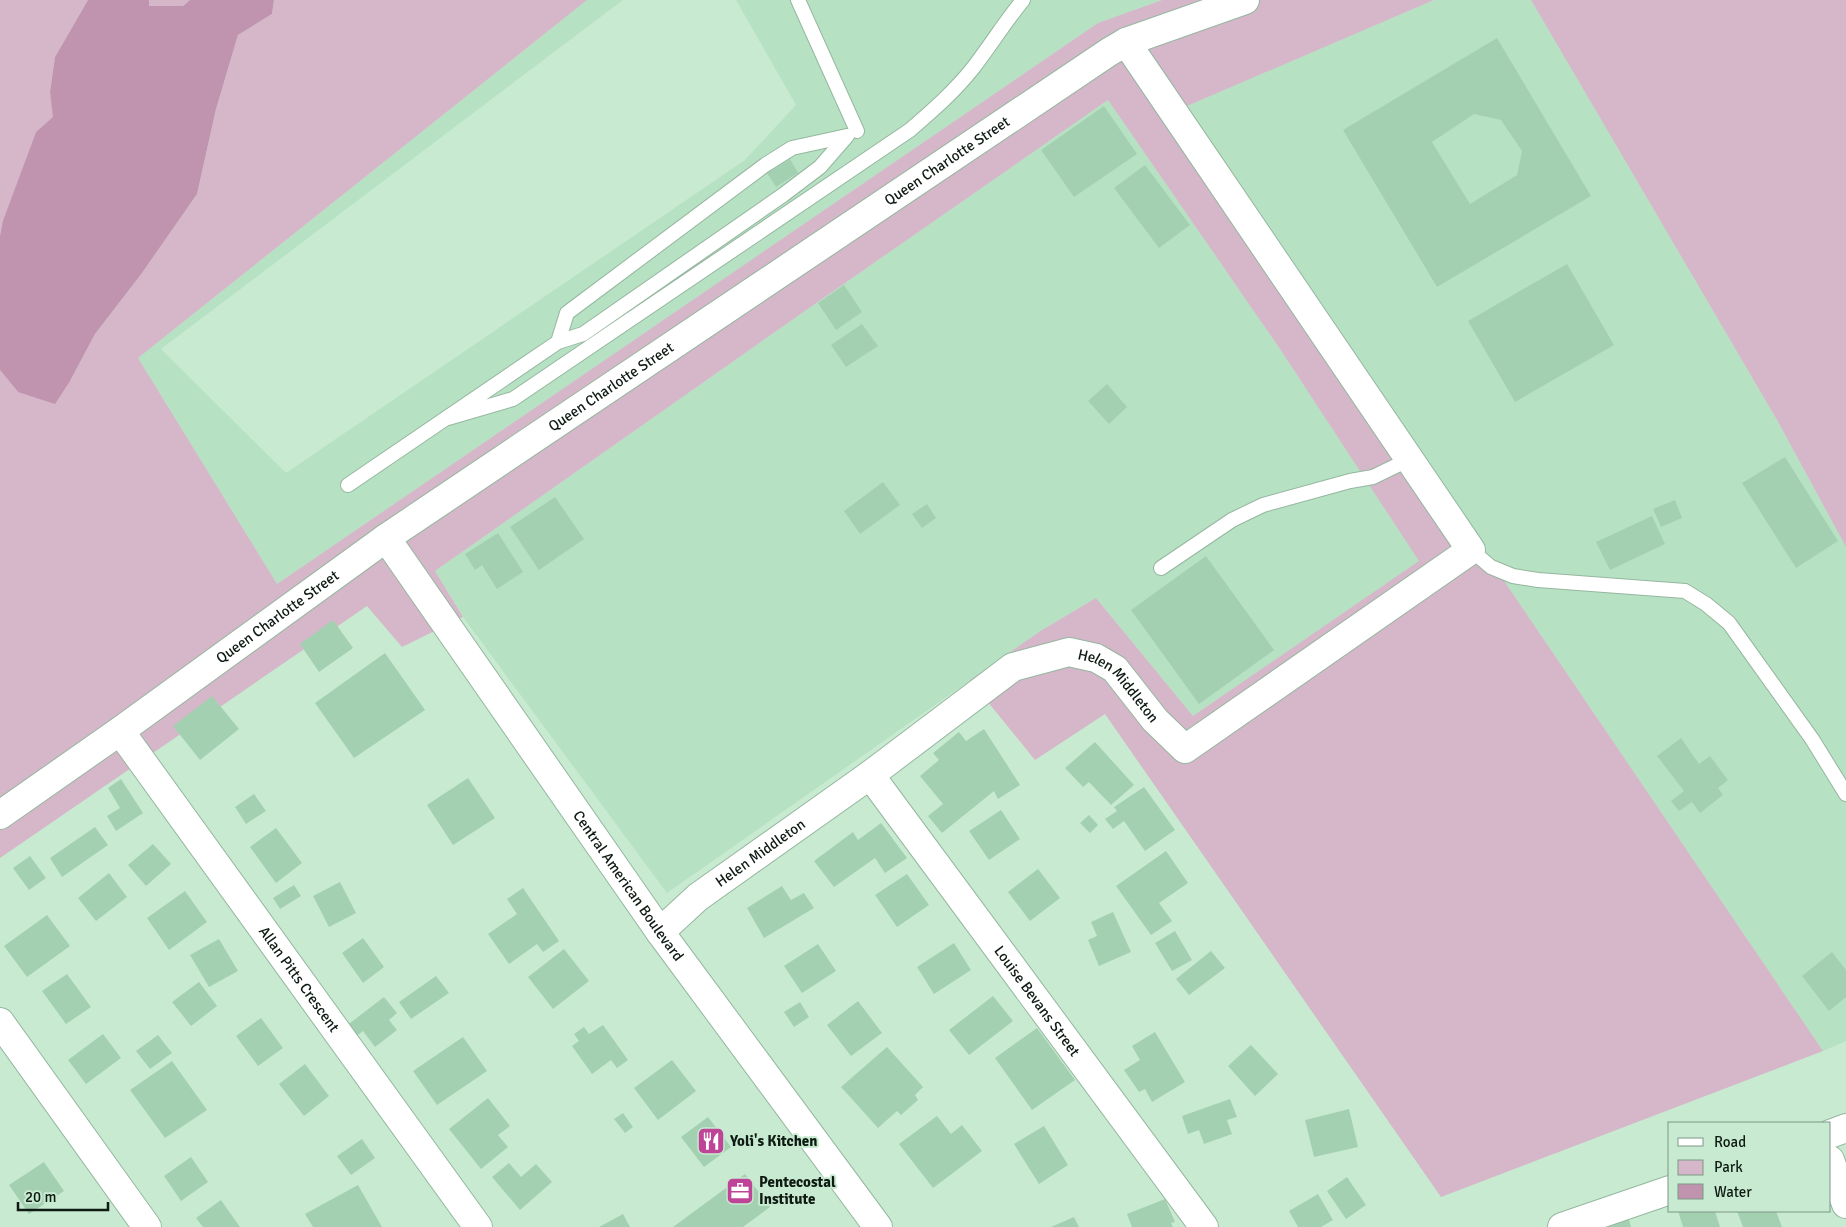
<svg xmlns="http://www.w3.org/2000/svg" width="1846" height="1227" viewBox="0 0 1846 1227" font-family="Signika,sans-serif">
<style>
.built{fill:#b7e1c3}
.green{fill:#d6b6c9}
.water{fill:#c094ae}
.building{fill:#a4d0b2;fill-rule:evenodd}
.lines{fill:none;stroke-linecap:round;stroke-linejoin:round}
.service-casing{stroke:#95b79f;stroke-width:16}
.minor-casing{stroke:#95b79f;stroke-width:30}
.tertiary-casing{stroke:#95b79f;stroke-width:30}
.secondary-casing{stroke:#95b79f;stroke-width:30}
.service{stroke:#fff;stroke-width:14}
.minor{stroke:#fff;stroke-width:28}
.tertiary{stroke:#fff;stroke-width:28}
.secondary{stroke:#fff;stroke-width:28}
.labels{text-anchor:middle;stroke-width:4;stroke-linejoin:round;paint-order:stroke}
.street-label{font-size:15px;fill:#0e1a12;stroke:#c7ead1}
.poi-label{font-size:15px;font-weight:bold;fill:#0e1a12;stroke:#c7ead1;text-anchor:start}
</style>
<rect width="100%" height="100%" fill="#c7ead1"/>
<!-- built -->
<path class="built" d="M587 0H623L161 349 286 473 745 160 796 105 736 0H1162L1098 23 277 584 138 358Z
M1434 0H1531L1777 420 1846 547V1041L1823 1051 1492 563 1180 109Z
M1108 100 1280 349 1420 561 1193 716 1096 598 1042 630 667 893 463 617 435 571 802 313Z"/>
<!-- green -->
<path class="green" d="M0 0H88L55 57 50 92 54 117 36 132 4 221 0 236Z
M149 0H190L183 6H148Z
M274 0H587L138 358 277 584 1098 23 1162 0H1434L1180 109 1492 563 1823 1051 1441 1197 1105 714 1035 760 970 680 1042 630 1096 598 1193 716 1419 561 1280 349 1108 100 802 313 435 571 463 617 402 647 367 606 0 858V370L18 392 70 381 95 334 142 273 197 194 216 109 238 35 272 14Z
M1531 0H1846V547L1777 420Z"/>
<!-- water -->
<path class="water" d="M88 0H149V6H183L190 0H274L272 14 238 35 216 109 197 194 142 273 95 334 70 381 55 404 18 392 0 370V236L3 221 36 132 53 117 50 92 55 57Z"/>
<!-- building -->
<path class="building" d="M1497 38 1591 196 1437 287 1343 130ZM1474 114 1501 120 1522 151 1517 175 1470 204 1432 142Z
M1104 106 1137 154 1074 197 1041 150Z
M790 159 798 173 776 187 767 173Z
M1145 165 1190 225 1159 248 1114 188Z
M1567 264 1614 345 1515 402 1468 321Z
M844 285 862 312 836 330 818 303Z
M862 324 878 346 846 367 831 345Z
M1107 384 1127 407 1109 424 1088 401Z
M1785 457 1838 541 1796 568 1742 483Z
M883 482 900 505 860 534 844 511Z
M555 497 584 539 539 570 510 527Z
M1675 500 1682 518 1661 527 1653 509Z
M927 504 936 518 922 528 912 514Z
M1652 516 1665 544 1610 570 1596 542Z
M498 533 523 572 497 589 482 565 475 570 465 554Z
M1206 556 1274 650 1199 704 1131 610Z
M333 620 353 648 319 672 300 644Z
M385 653 425 710 354 758 315 703Z
M212 696 239 729 200 760 173 726Z
M984 729 1020 785 998 799 994 791 942 833 928 816 943 804 920 776 939 760 933 753 959 732 966 741Z
M1681 738 1699 764 1710 756 1728 780 1718 788 1723 795 1700 813 1692 802 1679 811 1671 801 1684 791 1657 756Z
M1095 742 1134 785 1111 805 1089 782 1083 787 1065 768Z
M468 778 495 818 453 845 427 805Z
M121 779 143 813 116 831 107 816 120 808 108 788Z
M1144 787 1175 830 1145 851 1124 821 1113 829 1105 819 1117 811 1114 807Z
M254 794 266 811 246 824 235 807Z
M1001 810 1020 839 989 860 969 831Z
M1089 815 1098 825 1090 833 1080 823Z
M881 823 907 858 885 873 875 858 834 887 814 861 853 832 858 840Z
M95 827 108 845 62 877 50 858Z
M276 828 302 863 276 883 250 847Z
M153 844 171 864 146 886 128 865Z
M1166 851 1188 883 1159 903 1172 921 1151 935 1116 886Z
M30 856 46 878 29 890 13 868Z
M1038 869 1060 898 1030 921 1008 892Z
M109 873 127 897 96 921 78 898Z
M907 874 929 905 897 927 875 895Z
M340 882 356 913 329 927 313 896Z
M294 885 301 896 280 909 273 898Z
M782 886 791 900 804 893 814 908 764 938 747 908Z
M523 888 559 941 543 952 537 944 509 964 488 934 517 914 507 899Z
M185 891 207 922 169 950 147 918Z
M1113 912 1131 952 1099 966 1088 940 1097 936 1091 922Z
M47 915 70 946 27 977 4 946Z
M1175 931 1192 960 1172 971 1155 943Z
M363 938 384 967 363 983 342 953Z
M219 939 238 971 209 987 190 955Z
M954 943 971 970 934 994 917 967Z
M818 944 836 971 802 993 784 966Z
M564 949 589 981 553 1009 528 977Z
M1211 951 1225 968 1189 995 1176 979Z
M1832 952 1846 970V997L1829 1011 1802 976Z
M67 974 91 1007 66 1024 42 991Z
M436 976 449 993 411 1019 399 1002Z
M199 982 217 1006 191 1026 172 1002Z
M993 996 1013 1021 969 1055 949 1030Z
M384 997 397 1013 389 1020 397 1030 375 1047 363 1031 350 1041 341 1030Z
M858 1001 882 1033 851 1056 827 1025Z
M800 1002 809 1017 794 1027 784 1012Z
M261 1018 283 1048 258 1066 236 1036Z
M603 1025 628 1060 617 1068 611 1060 592 1074 572 1046 579 1041 574 1034 584 1027 589 1034Z
M1037 1028 1075 1080 1032 1110 995 1058Z
M1155 1032 1185 1082 1152 1102 1145 1089 1139 1092 1124 1070 1140 1060 1132 1046Z
M103 1034 121 1058 86 1084 68 1060Z
M158 1035 172 1053 150 1069 136 1051Z
M463 1037 487 1071 437 1105 413 1071Z
M1251 1045 1278 1074 1255 1096 1228 1066Z
M887 1047 923 1087 915 1095 918 1100 901 1115 897 1111 878 1128 841 1087Z
M672 1060 696 1091 658 1120 634 1088Z
M172 1061 207 1110 165 1138 130 1090Z
M305 1064 329 1096 304 1116 279 1084Z
M488 1098 510 1126 498 1135 508 1147 481 1169 449 1129Z
M1230 1099 1237 1117 1227 1120 1232 1134 1204 1144 1199 1130 1188 1134 1182 1116Z
M1349 1109 1358 1147 1314 1157 1305 1120Z
M623 1113 633 1127 625 1133 614 1119Z
M937 1116 951 1134 962 1125 982 1151 933 1188 899 1144Z
M708 1117 731 1147 704 1167 681 1137Z
M1044 1126 1068 1165 1039 1184 1014 1144Z
M362 1139 375 1158 351 1175 337 1156Z
M191 1157 208 1182 181 1201 164 1176Z
M44 1162 64 1191 29 1214 9 1185Z
M509 1163 521 1177 536 1164 552 1182 520 1210 492 1177Z
M745 1174 770 1207 743 1227H673Z
M1347 1177 1366 1205 1346 1219 1327 1191Z
M358 1185 382 1227H313L305 1214Z
M1318 1194 1333 1220 1321 1227H1298L1289 1211Z
M1165 1199 1175 1222 1171 1223 1173 1227H1132L1127 1214Z
M221 1200 240 1227H203L196 1218Z
M1678 1211H1715L1720 1227H1683Z
M1737 1211H1776L1782 1227H1743Z
M623 1214 630 1227H599Z
M1628 1216 1631 1227H1603Z
M1074 1217 1079 1227H1051Z"/>
<g class="lines">
<!-- service casing -->
<g class="service-casing">
<path id="service" d="M798 0 857 131
M558 342 567 313 765 165 792 148 847 136
M448 418 513 399 910 130C932 111 955 91 973 68 990 46 1005 22 1023 0
M348 485 558 342 583 334 783 195 820 167 847 136
M1471 550 1491 567 1513 576 1538 580 1685 591 1706 604 1729 623 1812 739 1846 794
M1161 568 1232 520 1263 505 1350 481 1373 477 1410 459"/>
</g>
<!-- minor casing -->
<g class="minor-casing">
<g id="minor">
<path id="s1" d="M386 538 1109 52 1126 42 1245 0"/>
<path id="s2" d="M120 731 478 1227"/>
<path id="s3" d="M870 775 1204 1227"/>
<path id="s4" d="M660 932 698 897 870 775 1013 667 1069 652 1096 658 1115 669 1155 720 1185 749 1471 550 1126 42"/>
<path d="M0 1022 147 1227"/>
<path d="M1830 1160 1846 1204"/>
</g>
</g>
<!-- tertiary casing -->
<g class="tertiary-casing">
<path id="tertiary" d="M1830 1134 1846 1128
M1562 1227 1670 1190"/>
</g>
<!-- secondary casing -->
<g class="secondary-casing">
<g id="secondary">
<path id="s5" d="M0 815 120 731 386 538 660 932 878 1227"/>
</g>
</g>
<!-- service -->
<use href="#service" class="service"/>
<!-- minor -->
<use href="#minor" class="minor"/>
<!-- tertiary -->
<use href="#tertiary" class="tertiary"/>
<!-- secondary -->
<use href="#secondary" class="secondary"/>
</g>
<!-- icons -->
<defs>
<g id="restaurant-square" transform="scale(1.4375)"><rect x="-9" y="-9" width="18" height="18" rx="4" fill="#be4498" stroke="#c7ead1"/><path d="M-5-6h1v4h1v-4h1v4h1v-4h1v5L-1.5 .5V6h-2V.5L-5-1ZM5-6V6H3V1.5H1.5Q1.5-4 5-6Z" fill="#fff"/></g>
<g id="office-square" transform="scale(1.4375)"><rect x="-9" y="-9" width="18" height="18" rx="4" fill="#be4498" stroke="#c7ead1"/><path d="M-6-3h4V-5.5h4V-3h4V5H-6ZM-1-4.5V-3h2v-1.5ZM-6 0V1H6V0Z" fill="#fff"/></g>
</defs>
<g fill-rule="evenodd">
<use href="#restaurant-square" x="711" y="1141"/>
<use href="#office-square" x="740" y="1191"/>
</g>
<g class="labels">
<!-- street labels -->
<g class="street-label">
<text dy="5" stroke="none"><textPath href="#s1" startOffset="676">Queen Charlotte Street</textPath></text>
<text dy="5" stroke="none"><textPath href="#s1" startOffset="271">Queen Charlotte Street</textPath></text>
<text dy="5" stroke="none"><textPath href="#s5" startOffset="341">Queen Charlotte Street</textPath></text>
<text dy="5" stroke="none"><textPath href="#s4" startOffset="562">Helen Middleton</textPath></text>
<text dy="5" stroke="none"><textPath href="#s4" startOffset="128">Helen Middleton</textPath></text>
<text dy="5" stroke="none"><textPath href="#s5" startOffset="899">Central American Boulevard</textPath></text>
<text dy="5" stroke="none"><textPath href="#s2" startOffset="306">Allan Pitts Crescent</textPath></text>
<text dy="5" stroke="none"><textPath href="#s3" startOffset="281">Louise Bevans Street</textPath></text>
</g>
<!-- poi labels -->
<g class="poi-label">
<text x="730" y="1146">Yoli's Kitchen</text>
<text x="759" y="1187">Pentecostal<tspan x="759" dy="17">Institute</tspan></text>
</g>
</g>
<!-- legend -->
<rect x="1668" y="1122" width="162" height="90" fill="#c7ead1" stroke="#7d9785"/>
<rect x="1678" y="1138" width="25" height="8" fill="#ffffff" stroke="#7d9785"/>
<text x="1714" y="1147" font-size="15" fill="#0e1a12">Road</text>
<rect x="1678" y="1160" width="25" height="15" fill="#d6b6c9" stroke="#7d9785"/>
<text x="1714" y="1172" font-size="15" fill="#0e1a12">Park</text>
<rect x="1678" y="1184" width="25" height="15" fill="#c094ae" stroke="#7d9785"/>
<text x="1714" y="1197" font-size="15" fill="#0e1a12">Water</text>
<!-- scale -->
<path d="M18 1202v8h90v-8" fill="none" stroke="#0e1a12" stroke-width="2.5"/>
<text x="25" y="1202" font-size="15" fill="#0e1a12" stroke="#c7ead1" stroke-width="4" paint-order="stroke">20 m</text>
</svg>
